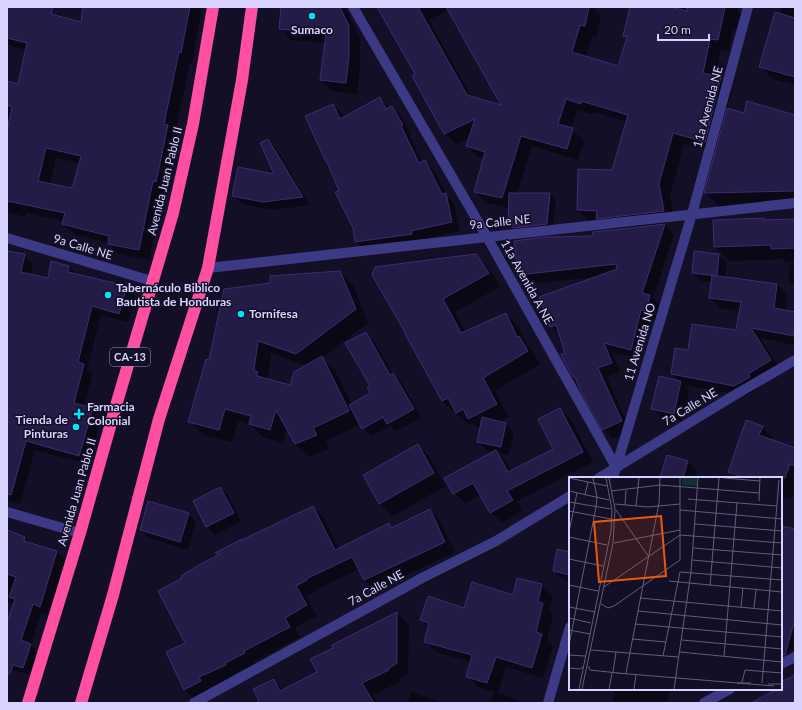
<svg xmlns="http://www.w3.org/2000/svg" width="802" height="710" viewBox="0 0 802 710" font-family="Lato,sans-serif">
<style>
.shadow{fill:#0007;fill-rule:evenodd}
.building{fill:#241b47;stroke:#3b2d73;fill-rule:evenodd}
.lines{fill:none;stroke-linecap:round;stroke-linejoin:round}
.minor{stroke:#3d3a85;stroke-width:10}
.highway{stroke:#ff4fa3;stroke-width:12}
.poi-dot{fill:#00e5ff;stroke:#130f26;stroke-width:1.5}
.labels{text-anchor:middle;stroke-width:3;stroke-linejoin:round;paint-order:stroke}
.shield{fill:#130f26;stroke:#9e99be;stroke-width:1}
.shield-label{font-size:11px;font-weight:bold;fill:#d9d4ff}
.poi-label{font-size:12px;font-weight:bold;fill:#d9d4ff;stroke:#130f26;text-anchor:start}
.street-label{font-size:12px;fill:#d9d4ff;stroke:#130f26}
.inset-road{fill:none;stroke:#625e7d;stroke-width:1}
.view{fill:#e8590c;fill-opacity:0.15;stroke:#e8590c;stroke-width:2}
.inset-edge{fill:none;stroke:#d9d4ff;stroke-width:2}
</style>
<rect width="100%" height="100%" fill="#130f26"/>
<!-- shadow -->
<path class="shadow" d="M8 7H20L81 23 84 7H202L192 63 190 62 175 133 178 136 166 192 164 191 149 260 119 254 109 243 74 234 63 224 64 221 26 213V217L7 212V136L11 120 7 119V82L19 85 26 50 11 46 7 43ZM56 158 80 163 74 188 72 189 50 184Z
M282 7H345L360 38V68L357 94 332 91 321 80 326 43 291 40 280 28Z
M378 7H453L429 20 472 98 504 107 463 7H596L595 10 601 16 596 37 592 36 585 57 619 67 627 40 624 36 631 7H738L737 10 741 14 737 31 733 30 729 51 721 49 715 77 720 78 732 90 727 109 744 114 795 116V205L719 207 706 193 716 153 684 144 670 196 675 222 663 223 674 234 653 299 659 305 655 320 651 319 640 359 612 352 620 372 607 377 631 431 613 439 603 429 577 380 574 377 560 336 550 326 595 277 529 284 519 274 593 237 610 231 600 222 589 221 578 210 613 171 627 122 593 112 592 114 577 110 571 129 584 141 578 160 532 146 517 194H550L556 200 552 230H515L509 224V208L486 203 475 192 484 159 478 157 467 146 469 138 457 145 445 134 413 76 416 74Z
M782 7H795V85L773 79 760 66Z
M380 98 389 108 392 107 401 116 411 134 409 135 423 163 425 162 434 171 447 195 454 203 460 231 365 251 356 242 354 228 330 165 327 162 333 105 342 114 344 118Z
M268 140 276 148 310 205 272 210 242 204 234 196 275 175Z
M764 219 766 221 795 220V262H786L783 259 729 261 715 247Z
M7 252 24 255 33 264 31 275 48 279 52 263 69 266 78 276 126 287 135 296 128 322 101 315 87 369 93 374 84 407 92 409 101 418 88 464 35 450 20 504 7 500Z
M476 255 489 269 501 286 455 312 466 332 506 314 519 327 527 345 532 350 540 364 495 391 509 417 499 422 506 424 514 432 509 455 497 452 506 462 512 472 555 449 560 409 571 420 593 462 517 501 522 511 502 523 491 512 481 495 465 503 454 493 495 452 486 450 478 441 480 430 473 423 469 425 442 401 406 335Z
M718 255 727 263 725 278 777 285 787 295 785 311 795 313V345L760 338 781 371 758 385 759 388 745 396 684 385 689 390 682 422 661 417 652 409 679 382 672 374 689 351 737 331 740 311 720 308 710 298 712 282 701 281 693 273Z
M791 264 795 265V285L792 284 788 280Z
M340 272 353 285 368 323 322 358 335 371 352 404 371 393 366 333 374 341 393 374 401 382 421 418 396 431 391 426 371 436 361 424 326 441 329 449 308 457 295 444 287 429 283 443 263 437 251 425 238 421 232 442 203 435 190 421 210 361 270 284ZM271 353 307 366 291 386 268 380Z
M762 427 772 437 771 441 794 448 795 444V494H793L791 500 781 497V478H735L729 472Z
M418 445 430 458 446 486 392 516 380 504 364 476Z
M667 457 688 462 696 471 694 478H661Z
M220 488 228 496 241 521 215 535 207 526Z
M313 507 323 517 339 549 389 525 392 528 429 510 440 521 455 552 375 590 365 580 359 569 316 590 317 591 306 596 317 616 295 628 300 637 254 662 255 664 234 674 235 676 209 688 211 692 195 700 184 689 187 643 184 578 220 556 217 553Z
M188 514 196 522 188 550 149 538 141 530Z
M781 527 795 530V648L781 656Z
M7 531 25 537 31 544 57 552 66 561 49 615 41 613 31 645 39 653 32 676 7 668V626L14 604 7 602Z
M570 553V581L562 579 554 571Z
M518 579 542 585 553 596 549 611 553 615 547 640 553 646 543 678 506 667 498 693 526 703H490L494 692 478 687 467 676 471 662 436 652 425 641 429 627 421 620 513 596Z
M397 613 409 624 408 674 399 680 400 682 373 695 378 703H261L274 680 284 690 318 672 334 648 333 646Z
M615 689H670L667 703H612Z
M411 692 444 703H408Z"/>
<!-- building -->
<path class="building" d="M7 7H53L51 14 81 22 83 7H190L181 53 179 52 164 124 168 125 156 182 153 181 139 250 108 244 109 236 62 224 65 213 7 201V131L12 107 7 105V81L18 84 27 43 7 38ZM46 148 81 156 73 186H72L71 188 38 181Z
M281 7H340L349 26V56L346 83 320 80 326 34 279 29Z
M377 7H418L467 95 501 105 446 7H589L585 26 580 25 572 52 618 66 627 37 623 36 630 7H671L687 11V7H725L718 40 710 39 703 73 721 77 705 142 673 133 659 184 664 211 596 219 597 211 577 210 578 169 612 170 628 115 581 101V104L566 99 558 124 573 128 567 149 521 136 502 198 474 192 485 152 466 146 475 119 444 134 412 76 415 74Z
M775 12 795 18V77L759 67Z
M380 97 386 109 392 106 403 125 401 126 419 163 425 160 442 194 446 193 452 222 411 231 412 234 355 242 353 228 335 192 339 191 327 162H326L305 116 333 104 340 119Z
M747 101 795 115V191L704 193 727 108 744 113Z
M268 139 303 197 263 202 232 196 238 167 274 174 260 143Z
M509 193H550L547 224 513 228V225L508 224Z
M764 218V220L795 219V248L771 249V245L714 247 713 220Z
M665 224 642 293 650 295 646 311 641 310 631 350 604 343 612 363 598 368 622 421 602 430 581 392 575 377H573L563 359 561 354 565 353 556 325 550 327 539 297 617 269 616 264 518 275 514 241 545 237 592 236 593 232Z
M7 251 25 254 21 272 48 278 51 261 69 266 68 272 127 286 119 314 92 306 78 362 84 364 74 403 93 408 79 456 26 441 11 495 7 494Z
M694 251 719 254 717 276 692 273Z
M476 254 489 273 443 299 461 333 506 313 517 337 519 336 528 351 483 378 497 404 468 419 463 409 456 413 448 398 442 401 405 334H406L372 275 375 267 459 256 460 257V256Z
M340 271 356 309 296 354 258 341 254 370 258 372 257 376 290 385 294 372 322 356 349 411 313 428 317 435 295 444 276 410 270 430 249 424 251 416 225 409 219 430 188 422 206 359 209 360 224 289 270 283V276Z
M712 275 777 284 774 308 795 312 794 336 751 328 771 360 748 374 750 377 734 386 671 374 675 348 688 350 692 324 736 330 741 302 709 298Z
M366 332 390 375 393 373 414 409 387 424 383 417 362 429 349 405 370 393 367 388 370 386 345 343Z
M659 376 681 381 674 414 651 409Z
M560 408 583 452 507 491 513 500 490 513 473 483 453 494 444 478 496 450 508 472 553 449 538 419Z
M482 417 506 423 501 447 477 442Z
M746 420 763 426 759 435 795 448V466L790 464 785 478H744L728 472Z
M418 444 434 473 379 504 363 475Z
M667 455 688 461 683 478H660Z
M220 487 234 513 206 527 193 501Z
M148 501 189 513 180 542 140 530Z
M313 506 335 550 389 523 391 528 430 509 445 542 364 580 352 557 306 579 307 580 296 586 307 605 285 618 290 627 244 651 245 653 225 663 226 665 199 677 201 681 184 690 166 652 185 643 158 591 182 578 181 576 197 566 220 554 215 553 242 539V540Z
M781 526 795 529V619L785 655 781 654Z
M7 530 25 537 24 541 57 551 40 607 33 604 21 640 31 644 23 668 13 665 10 674 7 673V623L15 599 9 597 16 577 7 574Z
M557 549 570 552V575L553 571Z
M517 578 542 584 538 602 543 603 536 632 542 634 532 668 496 657 487 683 466 677 472 655 424 642 429 623 420 620 428 596 464 608 472 582 513 595Z
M397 612V663L388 669 389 670 362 683 374 703H256L259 701 253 689 274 679 280 691 317 672 310 659 333 648 332 645Z
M795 675V703H751L777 689H781V682Z"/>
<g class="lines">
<!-- minor -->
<path class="minor" d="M353 7 487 237 616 467
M7 238 152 281
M208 268 795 203
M599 478 733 396 795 360
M613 478 692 214 748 7
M7 512 80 533
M781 664 795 657
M194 703 422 578 496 541 570 496
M548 703 570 627
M704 703 730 689"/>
<!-- highway -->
<path class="highway" d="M28 703 80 533 115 409 173 213 193 124 213 7
M81 703 113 595 159 419 208 268 242 80 252 7"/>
</g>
<!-- markers -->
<g class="poi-dot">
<circle cx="312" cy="16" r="4"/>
<circle cx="108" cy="295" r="4"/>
<circle cx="241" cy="314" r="4"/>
<path d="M77 408h4v4h4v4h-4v4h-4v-4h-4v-4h4z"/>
<circle cx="76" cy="427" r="4"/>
</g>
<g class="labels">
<!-- shield labels -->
<rect class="shield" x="110" y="348" width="40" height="18" rx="3"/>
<g class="shield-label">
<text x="130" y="361">CA-13</text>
</g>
<!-- poi labels -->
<g class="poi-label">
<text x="312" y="34" text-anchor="middle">Sumaco</text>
<text x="116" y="292">Tabernáculo Biblico<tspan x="116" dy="14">Bautista de Honduras</tspan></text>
<text x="249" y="318">Tornifesa</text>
<text x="87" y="411">Farmacia<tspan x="87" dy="14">Colonial</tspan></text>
<text x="68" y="424" text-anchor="end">Tienda de<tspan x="68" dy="14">Pinturas</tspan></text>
</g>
<!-- street labels -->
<g class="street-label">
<text transform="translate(708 107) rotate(-75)" y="4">11a Avenida NE</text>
<text transform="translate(165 181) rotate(-76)" y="4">Avenida Juan Pablo II</text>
<text transform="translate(500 222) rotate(-6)" y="4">9a Calle NE</text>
<text transform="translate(83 247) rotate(17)" y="4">9a Calle NE</text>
<text transform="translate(527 282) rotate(61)" y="4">11a Avenida A NE</text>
<text transform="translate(640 342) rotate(-73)" y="4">11 Avenida NO</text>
<text transform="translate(690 407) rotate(-31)" y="4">7a Calle NE</text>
<text transform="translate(77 492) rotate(-74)" y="4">Avenida Juan Pablo II</text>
<text transform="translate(376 588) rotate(-29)" y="4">7a Calle NE</text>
</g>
</g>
<!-- overview -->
<g transform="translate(569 477)">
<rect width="213" height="213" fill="#130f26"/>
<path d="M113 1H128V9L113 8Z" fill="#12302f"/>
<path class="inset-road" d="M0 1 38 9M155 1 191 4M0 14 40 23M42 14 91 8 190 16M16 18 19 5M119 22 208 29M190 24 191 1M0 25 42 32M46 27 79 30 111 27M56 28 57 13M67 29 70 1M47 33 80 80M111 33 213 42M0 34 42 42M126 47 213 54M0 55 8 16M0 60 38 68M45 66 111 53M124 71 213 78M0 82 34 89M123 83 213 91M100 104 213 115M0 108 29 114M141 109 150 1M35 110 111 58 213 66M71 121 213 134M32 127 39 131 45 129 111 83V1M0 130 26 135M172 130 174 111M185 131 187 113M69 134 213 148M0 141 22 146M66 147 213 160M0 153 21 157M63 162 97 165M113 163 213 172M0 168 27 30 28 20 24 1M22 173 109 180M111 175 213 185M0 178 16 179M94 179 111 95 213 103M155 179 168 26M19 189 21 193 49 196M0 191 11 192 15 189M44 195 47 175M48 196 205 209M57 196 90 26 91 1M173 205 176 193 213 196M168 206H182M193 206 210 3M199 207H213M10 212 42 54 43 33 37 1M13 212 44 66 46 32 40 1M40 212 43 196M65 212 67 198M105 212 122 95 129 1"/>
<path class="view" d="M92 39 97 99 30 105 25 45Z"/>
<rect width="213" height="213" class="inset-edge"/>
</g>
<!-- border -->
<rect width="802" height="710" fill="none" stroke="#d9d4ff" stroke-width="16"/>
<!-- scale -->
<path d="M658 34v6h51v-6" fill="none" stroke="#d9d4ff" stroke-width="2"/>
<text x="664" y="34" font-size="12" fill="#d9d4ff" stroke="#130f26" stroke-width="3" paint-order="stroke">20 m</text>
</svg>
